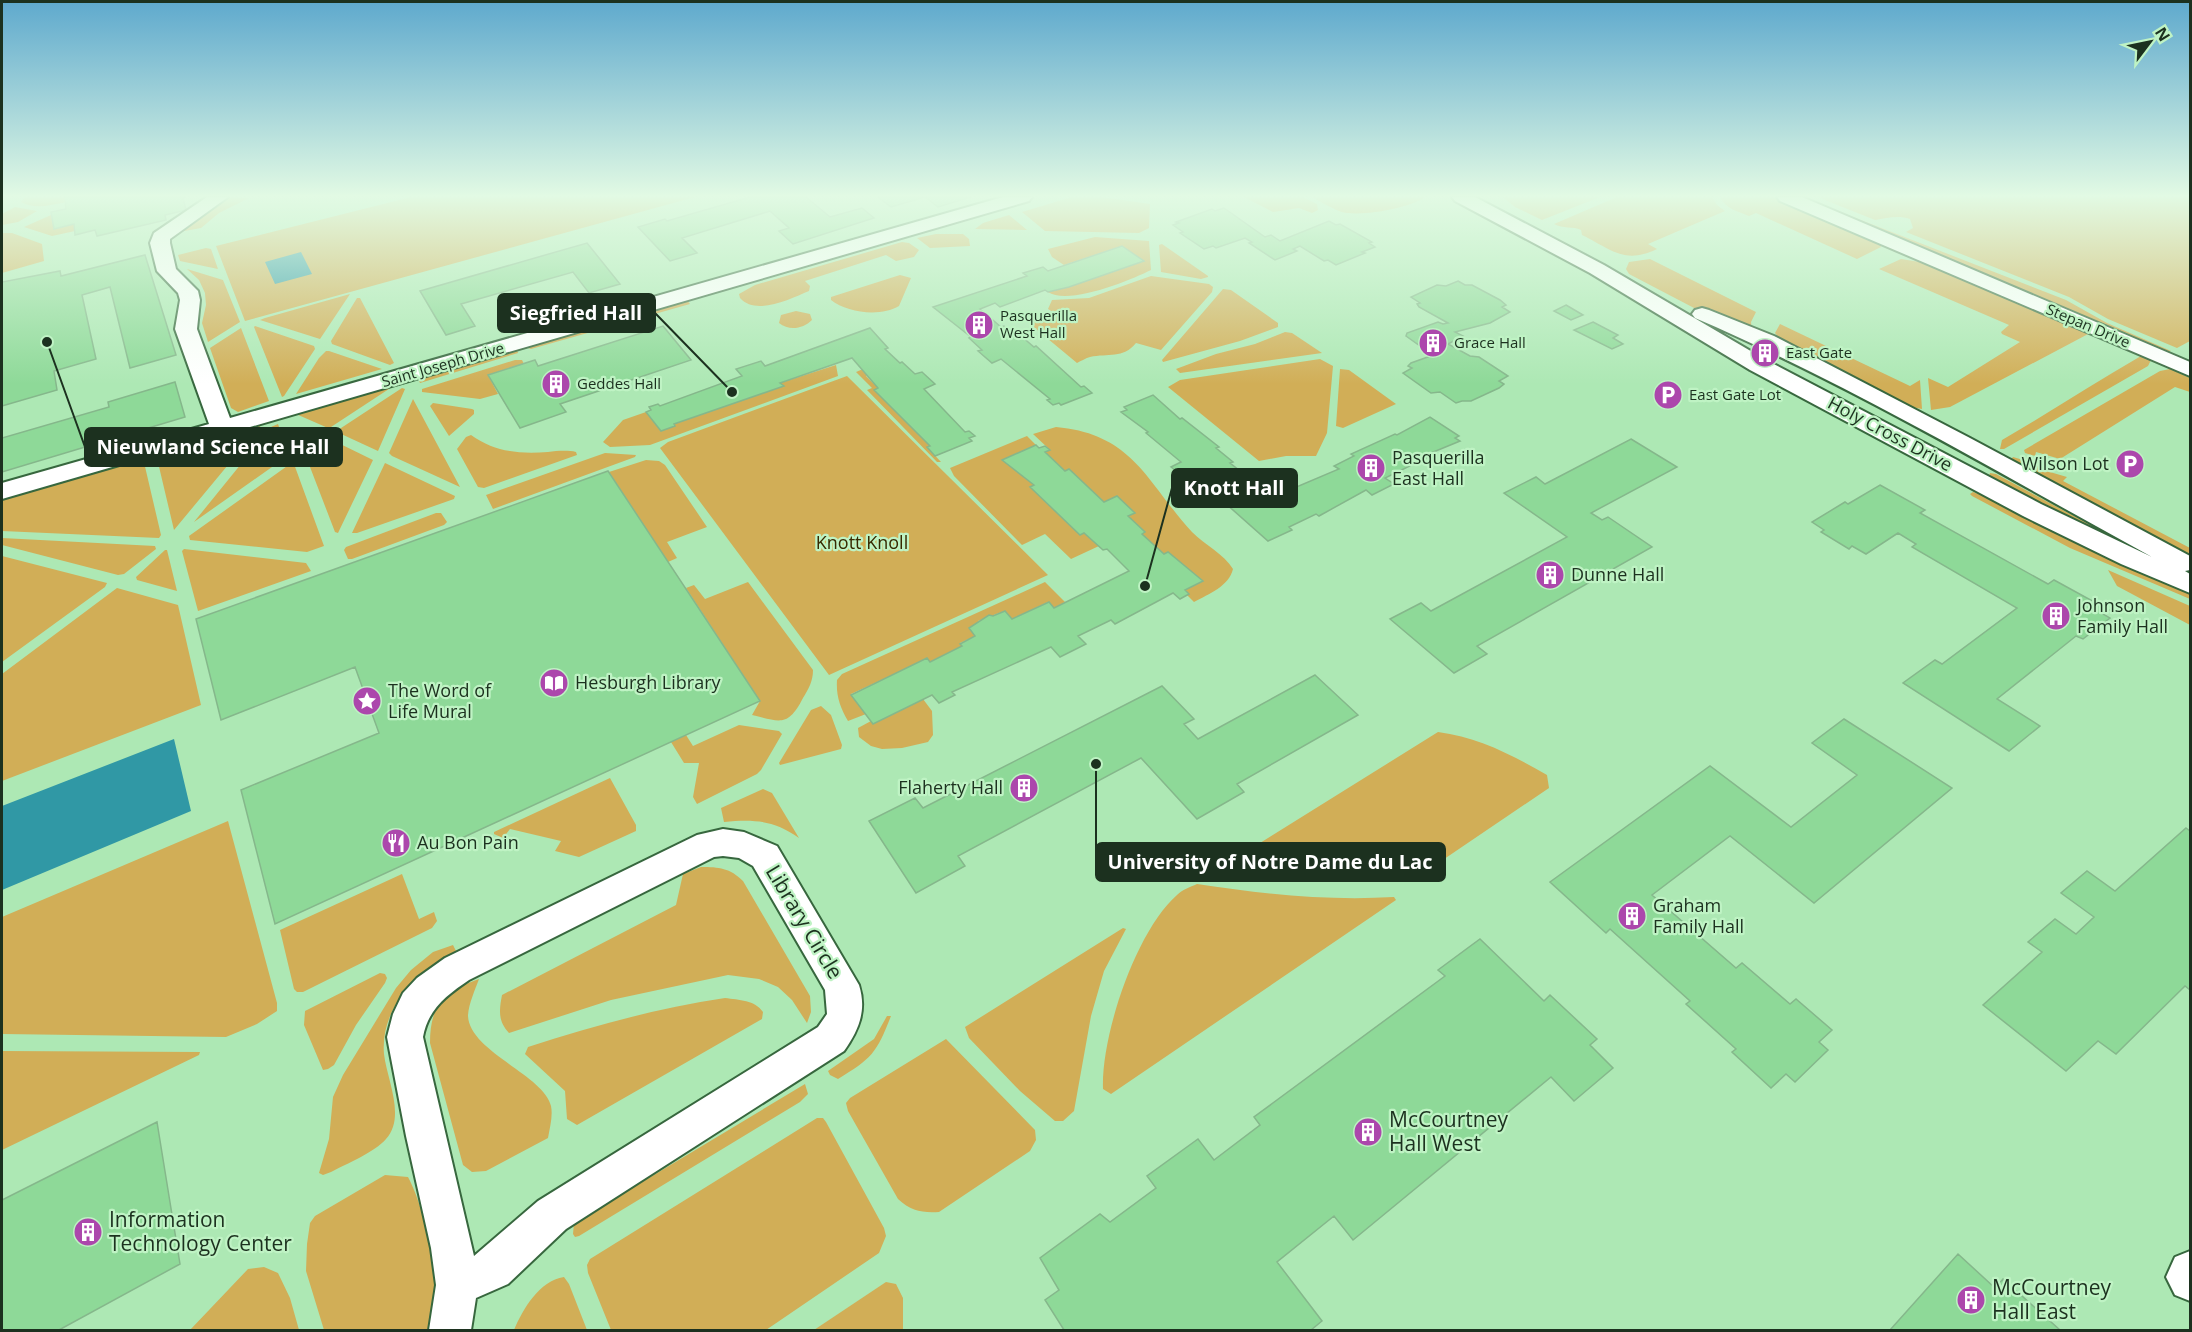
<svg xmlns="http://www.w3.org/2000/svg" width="2192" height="1332" viewBox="0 0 2192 1332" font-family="'Open Sans',sans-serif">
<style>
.built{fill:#ade8b4}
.green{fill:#d1ae57}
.water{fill:#3098a5}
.building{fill:#8ed998;stroke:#85b78b;stroke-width:1.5}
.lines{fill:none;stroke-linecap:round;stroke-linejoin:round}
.minor-casing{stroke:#37673e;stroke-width:4}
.minor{fill:#fff;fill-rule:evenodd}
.labels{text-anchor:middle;stroke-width:4.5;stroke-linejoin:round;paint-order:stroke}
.far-poi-label{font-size:15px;fill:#1c311f;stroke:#bff3c4;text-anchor:start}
.far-street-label{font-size:15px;fill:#1c311f;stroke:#bff3c4}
.street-label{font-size:18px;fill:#1c311f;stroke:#bff3c4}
.poi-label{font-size:18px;fill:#1c311f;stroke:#bff3c4;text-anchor:start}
.park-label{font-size:18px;fill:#372900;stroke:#bff3c4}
.near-street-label{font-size:21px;fill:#1c311f;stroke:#bff3c4}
.near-poi-label{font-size:21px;fill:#1c311f;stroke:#bff3c4;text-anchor:start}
.leader{fill:none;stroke:#1c311f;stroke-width:2}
.callout-dot{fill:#1c311f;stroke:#bff3c4;stroke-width:2}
.callout{fill:#1c311f;stroke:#1c311f;stroke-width:2}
.callout-label{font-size:20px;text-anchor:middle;font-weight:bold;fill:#fff}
</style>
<rect width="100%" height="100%" fill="#bff3c4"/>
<!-- built -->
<path class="built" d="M2 197H2190V1330H2Z"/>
<!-- green -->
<path class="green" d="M25 197H65L66 202C50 205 35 210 21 202Z
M229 197 249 198 219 213 201 228 179 232Z
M411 197H695L245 321 216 246Z
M1072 197H1101L1150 204 1149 228 1139 233 1045 231 1022 212Z
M1244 197H1302L1317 204 1318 210 1312 213 1299 208 1273 212Z
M1312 197H1425C1411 208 1361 217 1342 212 1332 209 1322 202 1312 197Z
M1503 197H1600L1542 220 1515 207Z
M1617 197H1712L1717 205 1725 211 1648 244 1657 249C1624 265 1611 249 1582 235L1581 230C1573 226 1563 229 1554 224Z
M1720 197H1775L1879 242 1881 247 1857 259 1756 213 1749 216C1737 211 1726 209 1720 197Z
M1822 197H2190V341L2177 348 2108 319 2069 297 1906 232 1913 228 1910 219C1898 215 1887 218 1875 220L1820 198Z
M1820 204 2066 300 2107 323 2171 351 2165 352Z
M15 207 37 211 18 222 2 225V214Z
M51 215 54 229 74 224 75 231 52 236 24 227Z
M1009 215 1027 230 975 229 983 223Z
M2 233H12L42 244 44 261 2 273Z
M936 234H963L969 239 970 246 930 248 917 238Z
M1095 237 1149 241 1151 270C1131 280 1068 306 1048 292L1143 261 1122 246 1064 265 1052 257 1048 249Z
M902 242 909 243 919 250 914 257 896 261 886 255 805 281 810 286 809 291C790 299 756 316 740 298L739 294 755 285Z
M1162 244 1208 276V277L1201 279 1161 272 1159 245Z
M206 248 211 249 218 269 180 261 178 255Z
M1650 259 1756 312 1751 322 1752 332 1696 309 1629 274 1626 269 1629 262Z
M1901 259 1926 263 2090 333 1950 407 1931 410 1928 378 1948 387 2020 342 2002 334 2001 332 2009 325 1879 269Z
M187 269 223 280 240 322 208 342 202 323 206 305 205 293 199 280Z
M900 275 911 278 899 306C881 317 847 313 831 300V297Z
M1151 276 1209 284 1213 287 1212 292 1161 350 1136 343C1123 359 1108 353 1090 357 1086 358 1081 361 1077 363L1030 324 1037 318 1052 320 1056 314 1048 309 1052 300 1089 298Z
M1223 289 1231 290 1278 323V327L1240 341 1163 362 1162 360Z
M350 294 320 339 260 320 265 318Z
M357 298H360L394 363 390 365 332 344 331 341Z
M687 300 690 304 531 349 528 348Z
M796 311 810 314 812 320C803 329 789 331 779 323L781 315Z
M1780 324 1910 386 1920 380 1922 409 1901 405 1788 349 1775 333Z
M255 326 314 346 315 349 284 396 282 397 254 327Z
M241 328 269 401 238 412 231 408 210 348Z
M1285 332 1292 333 1322 353 1180 373 1176 369 1216 354 1255 344Z
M517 350 518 353 420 383 418 378Z
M326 351H329L382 369 296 394 319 358Z
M2141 356 2151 360 2148 366 2004 449H2000L2002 440C2049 413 2094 383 2141 356Z
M1320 359 1333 366 1327 433 1316 456H1286L1259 461 1168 387 1180 380Z
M515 360H522L524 364 488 375 498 394 480 399 422 392V389Z
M836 365 838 376 650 445 610 447 603 442 623 420 646 412 661 431 675 426 674 424 783 386 780 383Z
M863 369 868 374 866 376 878 388 875 390 930 446 927 447 941 462H937L867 390 872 388 856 372Z
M1340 369 1349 370 1396 404 1343 428 1336 426Z
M2170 369 2190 378V392L2175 387 2060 459 2036 452 2035 456 2025 453 2024 450 2160 371Z
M847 376 1048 575 829 675 660 448 668 442Z
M395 385 331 427 328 428 296 414Z
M402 388 405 389 378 451 339 433 338 430Z
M413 399 460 487 392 456 389 453Z
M433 403 472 409 474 410V414L449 436 430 406Z
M262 424 174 530 156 454Z
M278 424 289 455 194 522 271 427Z
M1056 427C1134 434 1147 483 1192 532 1205 545 1224 554 1233 569 1229 586 1209 594 1194 602L1187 595 1189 594 1185 590 1203 581 1168 552 1164 554 1142 534 1144 532 1128 516 1117 497 1104 502 1069 470 1065 471 1045 452 1049 449 1033 434Z
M471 435C495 452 518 454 548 452 557 451 567 450 576 452L577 455 484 488 478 487 457 449 466 437Z
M1027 436 1036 445 1003 460 1034 485 1030 487 1080 535 1084 533 1099 546 1071 559 1045 534 1022 545 954 476 950 468Z
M328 438 373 460 338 533 335 532 305 454Z
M605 453 636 455 635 457 493 509 486 495Z
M2013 457 2043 466V470L2067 477 2063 481 2190 548V559L2018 467 2010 461Z
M143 458 161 535 159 538 2 531V499Z
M646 460 659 461 665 465 707 527 667 542 677 558 668 562 609 472Z
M385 463 455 496 454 499 357 533H352Z
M290 464H294L324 546 307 552 190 540 189 536Z
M1990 473 1996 474 2124 543 2190 574V579L2127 551 1989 477Z
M1973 492 1983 496 1998 497 2120 560 2190 589V599L2070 548 1972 496 1970 494Z
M436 513H441L447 522 444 525 352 559H348L344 550 346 547Z
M2 538 155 546 156 549 124 574 118 575 2 545Z
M184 549 306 563 311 571 198 611 182 551Z
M165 550H167L177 591 137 580 136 577Z
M2 556 107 583 105 587 2 662Z
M2108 570 2190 606V625L2117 586Z
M748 582 813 670C813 681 809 688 803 698 788 727 781 722 752 715L760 701 686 588 694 585 705 599Z
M1045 582 1065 602 1054 608 1048 602 1012 619 1004 611 978 621V624L969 628 975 636 960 643 962 646 930 662 927 659 851 694 866 714 848 721C840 707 836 696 837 680L842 674Z
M117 588 178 605 201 705 2 781V674Z
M923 699 932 711 933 735 928 742 902 748 882 749 871 746 859 737 858 728 871 721 873 724Z
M821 706 831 715 842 745 841 749 780 765 779 763 811 710Z
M739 725 779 731 782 734 761 770 757 774 697 804 693 797 699 763H684L671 742 686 735 693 746Z
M1438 732C1478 737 1512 755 1547 775L1549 788 1425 872 1406 876 1230 875 1225 870 1228 863Z
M610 778 636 825V831L579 857 555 851 561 841 510 829 503 838 494 834V832Z
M763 789 772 793 799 838C774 820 753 819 724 822L721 808Z
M228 821 277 1003V1011L257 1024 226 1037 2 1034V917Z
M701 867C719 867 730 868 743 881L810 996 811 1012 807 1023 792 1000 778 987 759 979 728 975 611 1000 509 1033C498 1021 499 1011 502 995L676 905 683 874Z
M402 874 419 919 434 912 437 921 432 928 303 992H297L294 989 280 930Z
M1197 884C1263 894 1327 901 1394 897L1396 900 1111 1094 1103 1089C1101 1035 1136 931 1177 895 1182 890 1190 887 1197 884Z
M1123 928 1126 929 1104 971 1091 1016 1074 1111 1063 1121H1055L1020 1091 969 1038 965 1027Z
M453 945 456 951C418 971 380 1007 384 1054 387 1080 406 1117 386 1139 375 1152 346 1164 331 1172L323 1175 319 1173 329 1139 333 1097 343 1075 396 988 411 970 433 952Z
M380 973 385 974 387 978 385 983 356 1025 334 1065 328 1069 323 1070 304 1025 305 1011Z
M479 979C475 990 469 1003 468 1015 468 1051 544 1075 551 1106 553 1116 550 1127 548 1138L486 1171 472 1172 463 1165 430 1043C430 1005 444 991 479 979Z
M725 998C739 1000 755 1000 763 1012L762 1019 577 1125 567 1119 565 1091 525 1054 528 1047C593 1026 658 1008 725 998Z
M887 1016H891C876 1054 872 1058 838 1079L830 1075 828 1071 874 1039Z
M946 1039 1035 1130 1036 1140 1030 1151 939 1212C922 1213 911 1211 898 1199L848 1111 846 1103 850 1098Z
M2 1051 200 1052 199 1055 2 1150Z
M805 1084 808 1094 800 1102 579 1236 575 1237 573 1234 574 1223Z
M817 1118H823L826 1122 884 1228 886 1236 879 1253 766 1330H611L588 1273 587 1265 590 1259Z
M385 1175 408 1177C422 1202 438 1267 436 1295 435 1306 431 1317 429 1328L425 1330H324L306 1271 307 1244 310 1223 315 1216Z
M264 1267 278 1273 290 1298 299 1330H190L248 1269Z
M564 1277 569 1284 587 1330H514C523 1309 539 1281 564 1277Z
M886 1282 896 1284 903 1298V1330H814Z"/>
<!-- water -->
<path class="water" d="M301 252 312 274 275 284 265 262Z
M174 739 191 811 2 890V806Z"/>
<!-- building -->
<path class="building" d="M65 197H186L183 198 186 210 165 215 166 220 97 236 95 230 75 235 74 224 54 229 51 212 66 209Z
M750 197H806L830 217 862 208 874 218 793 244 779 231 789 228 770 211 682 238 697 253 670 261 638 227 665 219 667 221Z
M878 197H925L891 207Z
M925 197H971L938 207Z
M1224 208 1265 237 1271 235 1280 241 1329 221 1336 225 1340 224 1372 242 1369 243 1375 247 1362 252 1365 253 1336 265 1328 260 1324 261 1300 246 1293 249 1297 251 1275 260 1249 243 1252 242 1245 238 1216 248 1213 246 1204 249 1180 233 1183 232 1173 225 1179 223 1176 222 1212 209 1215 211Z
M587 243 620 284 589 293 573 272 461 304 475 326 446 335 420 291Z
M1122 246 1144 261 1069 287 1048 292 1045 290 1000 307 995 303 980 309 1001 327 1004 326 1017 337 1021 336 1034 347 1036 346 1081 387 1084 386 1092 393 1061 405 1059 403 1053 405 1047 400 1050 399 1001 359 992 363 978 351 982 350 969 338 971 337 933 307 1027 276 1023 273 1043 267 1048 271Z
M145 255 176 355 130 368 110 287 82 295 96 359 54 371 57 390 2 406V282L60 271 61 276Z
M1458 281 1465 285H1472L1500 300 1506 305 1502 307 1510 312 1490 323 1455 332 1463 336 1448 344 1470 356 1479 357 1508 376 1499 381 1504 384 1499 388 1471 401H1462L1456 403 1440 392 1431 393 1403 373 1412 368 1408 366 1411 363 1439 353 1423 348 1406 336 1407 333 1438 322 1443 324 1448 323 1419 307 1417 304 1420 303 1411 297 1437 285 1446 286Z
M1566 305 1583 315 1571 320 1554 311Z
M1593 322 1618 335 1613 338 1623 344 1612 349 1574 330Z
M663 326 691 360 560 404 566 412 520 428 488 375 535 360 538 366Z
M870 328 888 348 885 349 900 363 902 362 915 374 922 372 935 384 924 389 965 432 969 431 975 436 969 438 972 441 935 456 927 447 930 446 874 390 878 388 852 358 780 383 784 386 674 424 675 426 661 431 646 412 651 410 649 407 658 404 660 406 742 376 736 369 761 361 765 366Z
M1762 347 1777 355 1770 360 1754 352Z
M175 382 185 417 2 472V438L109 407 108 402Z
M1153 395 1180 419 1182 418 1219 447 1216 448 1233 462 1230 463 1249 478 1246 479 1279 505 1295 498 1287 491 1339 469 1334 466 1354 456 1351 454 1395 434 1397 435 1430 417 1459 436 1455 438 1460 441 1426 455 1428 457 1385 478 1394 484 1372 495 1366 490 1319 516 1316 514 1289 527 1292 530 1268 541 1216 495 1213 496 1194 480 1190 482 1171 467 1181 462 1146 433 1148 432 1121 412 1127 410 1124 407Z
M1631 439 1677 467 1591 513 1602 520 1608 517 1652 547 1477 646 1487 654 1454 673 1390 619 1421 603 1431 611 1567 537 1504 493 1536 477 1545 484Z
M1036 445 1039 448 1045 446 1050 450 1045 452 1065 471 1069 469 1104 502 1117 496 1135 513 1128 516 1145 532 1142 534 1164 554 1168 552 1203 581 1185 590 1189 594 1180 599 1173 593 1115 624 1111 620 1078 636 1086 644 1060 657 1051 647 952 692 955 695 939 703 932 695 873 724 851 695 927 658 930 662 962 646 960 644 975 636 969 628 989 615 993 616 1005 611 1012 619 1049 602 1054 608 1129 571 1107 549 1103 550 1084 533 1080 535 1030 487 1034 485 1002 460Z
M608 471 760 701 275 924 241 790 379 733 355 667 221 720 196 619Z
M1880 485 1925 510 1920 513 2048 584 2054 580 2109 610 2103 614 2110 618 2083 639 2076 636 1997 699 2040 726 2009 751 1903 683 1935 660 1942 664 2017 608 1912 547 1916 544 1898 533 1866 554 1852 546 1849 549 1821 532 1824 530 1812 522 1845 502 1848 504Z
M1315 675 1358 715 1237 784 1244 792 1197 819 1141 758 958 856 965 866 916 893 869 821 915 798 923 808 1162 686 1194 719 1184 724 1198 739Z
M1844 719 1952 788 1814 903 1730 836 1652 895 1736 968 1742 963 1790 1004 1796 999 1832 1030 1819 1042 1828 1050 1795 1082 1786 1074 1771 1088 1732 1052 1736 1049 1686 1004 1690 1001 1610 929 1606 933 1550 882 1710 766 1791 827 1857 775 1812 743Z
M2186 828 2190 831V990L2185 986 2116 1054 2098 1041 2066 1071 1983 1005 2042 952 2028 942 2055 919 2076 934 2094 917 2061 893 2087 871 2115 891Z
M1480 939 1544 1001 1550 995 1597 1039 1590 1045 1613 1068 1574 1101 1551 1077 1353 1240 1334 1216 1277 1262 1322 1321 1311 1330H1064L1045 1300 1059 1290 1040 1258 1100 1214 1110 1222 1156 1188 1147 1176 1198 1139 1214 1160 1260 1125 1254 1117 1445 976 1438 970Z
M157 1122 180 1264 59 1330H2V1200Z
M1958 1254 1995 1288 2003 1279 2060 1330H1890Z"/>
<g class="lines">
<!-- minor casing -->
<g class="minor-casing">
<path id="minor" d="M207 197H228L170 239V243L176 269 198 291 200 300 197 329 230 418 1003 197H1032L1029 201 2 499V483L209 424 175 329 180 300 178 293 157 271 150 243 154 233Z
M1452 197H1475L1604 265 1766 360 2041 504 2152 557C2002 475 1853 386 1695 318L1692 314 1695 310 1702 308 1709 310 1774 336 1970 438 2190 556V570L2185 571 2190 574V593L2121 564 2023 516 1750 370 1590 273 1455 201Z
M1777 197H1802L2190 362V376L1780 201Z
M723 829 744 832 777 846 859 985C867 1010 859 1030 844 1051L566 1229 508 1284 476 1298 471 1330H429L436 1285 431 1248 406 1136 387 1037 393 1014 403 993 417 978 445 958 697 835ZM723 856 739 858 753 866 825 990 827 1014 818 1027 538 1201 474 1256 423 1037C428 1009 447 995 469 980L714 857Z
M2190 1251V1301L2175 1295 2166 1277 2175 1257Z"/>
</g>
<!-- minor -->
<use href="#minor" class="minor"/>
</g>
<!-- sky -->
<linearGradient id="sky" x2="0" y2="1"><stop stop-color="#5ea9cd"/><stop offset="0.51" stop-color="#e2fae4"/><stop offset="1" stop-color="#e2fae4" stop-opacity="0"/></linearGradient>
<rect width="2192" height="384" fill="url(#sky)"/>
<!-- icons -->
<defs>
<g id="building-disc" transform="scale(1.5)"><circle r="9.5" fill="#ac47ac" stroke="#bff3c4"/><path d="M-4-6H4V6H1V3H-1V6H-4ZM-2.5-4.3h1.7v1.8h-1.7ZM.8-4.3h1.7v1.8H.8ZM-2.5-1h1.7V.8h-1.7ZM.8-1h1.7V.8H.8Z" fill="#fff"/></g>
<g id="parking-disc" transform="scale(1.5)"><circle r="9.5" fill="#ac47ac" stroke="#bff3c4"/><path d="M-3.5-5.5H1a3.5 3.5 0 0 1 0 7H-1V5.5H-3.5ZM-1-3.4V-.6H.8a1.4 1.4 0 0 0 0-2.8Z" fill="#fff"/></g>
<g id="library-disc" transform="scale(1.5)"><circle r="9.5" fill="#ac47ac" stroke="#bff3c4"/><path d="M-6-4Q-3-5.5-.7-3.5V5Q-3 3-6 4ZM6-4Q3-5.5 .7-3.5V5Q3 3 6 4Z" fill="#fff"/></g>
<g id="sight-disc" transform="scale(1.5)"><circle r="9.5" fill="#ac47ac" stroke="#bff3c4"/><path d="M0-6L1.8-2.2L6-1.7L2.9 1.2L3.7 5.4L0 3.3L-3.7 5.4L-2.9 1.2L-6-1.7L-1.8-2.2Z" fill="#fff"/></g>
<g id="restaurant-disc" transform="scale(1.5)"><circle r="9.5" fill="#ac47ac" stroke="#bff3c4"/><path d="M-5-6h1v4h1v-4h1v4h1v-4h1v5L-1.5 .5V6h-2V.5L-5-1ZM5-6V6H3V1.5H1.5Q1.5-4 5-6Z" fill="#fff"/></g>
</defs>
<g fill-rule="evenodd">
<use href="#building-disc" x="979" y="325"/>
<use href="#building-disc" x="1433" y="343"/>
<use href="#building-disc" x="1765" y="353"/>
<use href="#building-disc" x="556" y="384"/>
<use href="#parking-disc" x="1668" y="395"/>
<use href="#parking-disc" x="2130" y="464"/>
<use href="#building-disc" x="1371" y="468"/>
<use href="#building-disc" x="1550" y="575"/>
<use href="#building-disc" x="2056" y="616"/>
<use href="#library-disc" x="554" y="683"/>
<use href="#sight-disc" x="367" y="701"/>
<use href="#building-disc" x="1024" y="788"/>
<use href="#restaurant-disc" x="396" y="843"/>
<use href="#building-disc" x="1632" y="916"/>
<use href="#building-disc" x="1368" y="1132"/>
<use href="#building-disc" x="88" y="1232"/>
<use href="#building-disc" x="1971" y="1300"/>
</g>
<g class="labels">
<!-- far-poi labels -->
<g class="far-poi-label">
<text x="1000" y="321">Pasquerilla<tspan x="1000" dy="17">West Hall</tspan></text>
<text x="1454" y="348">Grace Hall</text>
<text x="1786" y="358">East Gate</text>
<text x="577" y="389">Geddes Hall</text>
<text x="1689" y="400">East Gate Lot</text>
</g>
<!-- far-street labels -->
<g class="far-street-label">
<text transform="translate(2088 326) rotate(23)" y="5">Stepan Drive</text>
<text transform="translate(443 365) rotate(-16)" y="5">Saint Joseph Drive</text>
</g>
<!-- street labels -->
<g class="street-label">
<text transform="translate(1890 434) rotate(28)" y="6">Holy Cross Drive</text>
</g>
<!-- poi labels -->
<g class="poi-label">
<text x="1392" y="464">Pasquerilla<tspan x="1392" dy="21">East Hall</tspan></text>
<text x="2109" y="470" text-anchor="end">Wilson Lot</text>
<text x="1571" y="581">Dunne Hall</text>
<text x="2077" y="612">Johnson<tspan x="2077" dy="21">Family Hall</tspan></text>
<text x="575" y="689">Hesburgh Library</text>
<text x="388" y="697">The Word of<tspan x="388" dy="21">Life Mural</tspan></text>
<text x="1003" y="794" text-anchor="end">Flaherty Hall</text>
<text x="417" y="849">Au Bon Pain</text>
<text x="1653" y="912">Graham<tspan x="1653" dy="21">Family Hall</tspan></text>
</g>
<!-- park labels -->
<g class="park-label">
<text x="862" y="549">Knott Knoll</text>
</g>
<!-- near-street labels -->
<g class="near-street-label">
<text transform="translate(804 922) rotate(59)" y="7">Library Circle</text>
</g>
<!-- near-poi labels -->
<g class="near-poi-label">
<text x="1389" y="1127">McCourtney<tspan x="1389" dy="24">Hall West</tspan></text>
<text x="109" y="1227">Information<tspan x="109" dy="24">Technology Center</tspan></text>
<text x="1992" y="1295">McCourtney<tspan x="1992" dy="24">Hall East</tspan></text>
</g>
</g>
<!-- callouts -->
<path class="leader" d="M732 392L655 313M47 342L85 447M1145 586L1172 488M1096 764L1096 862"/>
<g class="callout-dot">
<circle cx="732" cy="392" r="6"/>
<circle cx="47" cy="342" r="6"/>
<circle cx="1145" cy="586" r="6"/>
<circle cx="1096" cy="764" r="6"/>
</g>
<g class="callout">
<rect x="498" y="294" width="157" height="38" rx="6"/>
<rect x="85" y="428" width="257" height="38" rx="6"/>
<rect x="1172" y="469" width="125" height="38" rx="6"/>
<rect x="1096" y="843" width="349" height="38" rx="6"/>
</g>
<g class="callout-label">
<text x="576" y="320">Siegfried Hall</text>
<text x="213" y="454">Nieuwland Science Hall</text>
<text x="1234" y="495">Knott Hall</text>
<text x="1270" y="869">University of Notre Dame du Lac</text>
</g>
<!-- border -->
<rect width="2192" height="1332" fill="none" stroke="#1c311f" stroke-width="6"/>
<!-- north arrow -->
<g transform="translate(2150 42) rotate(58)" stroke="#bff3c4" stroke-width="4.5" paint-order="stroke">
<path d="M0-4.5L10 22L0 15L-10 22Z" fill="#1c311f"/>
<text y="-9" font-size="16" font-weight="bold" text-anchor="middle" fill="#1c311f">N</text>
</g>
</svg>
